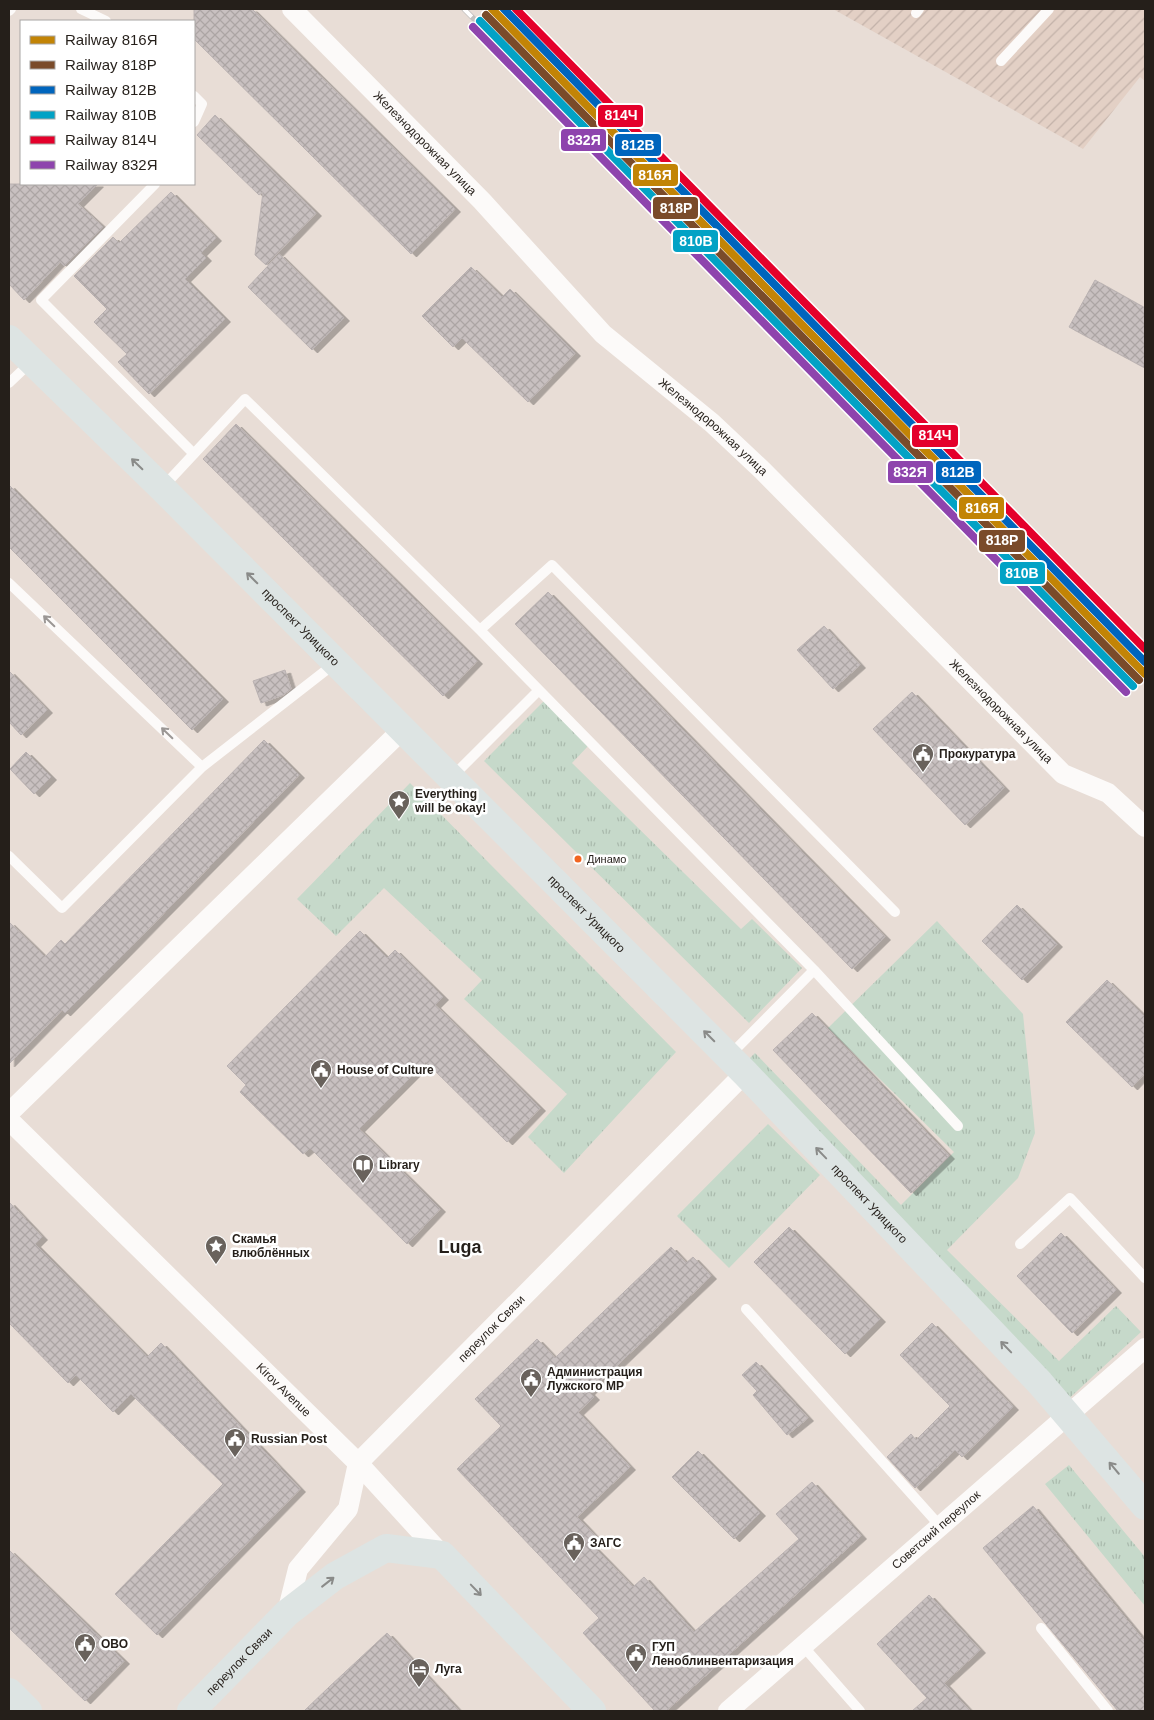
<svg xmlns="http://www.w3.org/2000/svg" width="1154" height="1720" viewBox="0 0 1154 1720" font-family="Arial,sans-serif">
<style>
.industrial{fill:url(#industrial-furrows)}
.park{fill:url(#park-tufts)}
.building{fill:url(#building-cross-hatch);stroke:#bab2b2;filter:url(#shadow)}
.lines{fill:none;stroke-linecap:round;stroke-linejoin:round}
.lane{stroke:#fcfaf9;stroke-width:10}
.street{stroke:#fcfaf9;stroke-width:20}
.primary{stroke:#dde4e3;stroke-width:28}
.rail-casing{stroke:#c4c1bf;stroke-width:5.5}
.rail{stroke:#fff;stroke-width:4;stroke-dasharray:11;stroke-linecap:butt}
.rail-1-casing{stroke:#fff;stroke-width:11}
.rail-2-casing{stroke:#fff;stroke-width:11}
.rail-3-casing{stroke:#fff;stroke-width:11}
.rail-4-casing{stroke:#fff;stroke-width:11}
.rail-5-casing{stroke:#fff;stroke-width:11}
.rail-6-casing{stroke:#fff;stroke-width:11}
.rail-1{stroke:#c28406;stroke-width:8}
.rail-2{stroke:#7a4b2a;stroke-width:8}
.rail-3{stroke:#0065bd;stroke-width:8}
.rail-4{stroke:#02a2c5;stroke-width:8}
.rail-5{stroke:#e4002b;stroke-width:8}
.rail-6{stroke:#8e44ad;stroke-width:8}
.oneway{stroke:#8a8b89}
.oneway2{stroke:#9b9795}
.bus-dot{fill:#f26522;stroke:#fff;stroke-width:2}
.labels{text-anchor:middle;stroke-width:5;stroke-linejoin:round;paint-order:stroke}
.bus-label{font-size:11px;fill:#251f1a;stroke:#fff;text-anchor:start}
.street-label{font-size:12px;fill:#251f1a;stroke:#fff}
.poi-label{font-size:12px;font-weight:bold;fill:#251f1a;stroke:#fff;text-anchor:start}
.district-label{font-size:18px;font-weight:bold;fill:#251f1a;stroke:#fff}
.line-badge{stroke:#fff;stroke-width:2}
.badge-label{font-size:14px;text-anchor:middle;font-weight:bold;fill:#fff}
</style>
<defs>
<pattern id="industrial-furrows" width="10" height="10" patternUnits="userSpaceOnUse" patternTransform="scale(1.25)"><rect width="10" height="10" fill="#e3d0c5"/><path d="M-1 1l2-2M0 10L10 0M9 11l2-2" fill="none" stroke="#c3b2a9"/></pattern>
<pattern id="park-tufts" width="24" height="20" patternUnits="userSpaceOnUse" patternTransform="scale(1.25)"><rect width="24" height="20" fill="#c6d9ca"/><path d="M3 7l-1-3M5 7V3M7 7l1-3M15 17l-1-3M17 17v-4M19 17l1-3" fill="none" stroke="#aabaad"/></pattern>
<pattern id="building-cross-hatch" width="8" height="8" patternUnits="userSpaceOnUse" patternTransform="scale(1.25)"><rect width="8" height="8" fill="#c8c0c0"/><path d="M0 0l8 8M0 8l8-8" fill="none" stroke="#aca5a4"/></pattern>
<filter id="shadow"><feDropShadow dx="5.5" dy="3" stdDeviation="0" flood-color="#0004"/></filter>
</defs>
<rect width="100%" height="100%" fill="#e8ddd6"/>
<!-- industrial -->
<path class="industrial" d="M833 9H1145V81L1140 77 1083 149Z"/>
<!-- park -->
<path class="park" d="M545 700 589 745 572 763 741 929 752 919 802 968 749 1023 484 761Z
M410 783 676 1052 564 1173 528 1137 567 1094 464 999 482 980 384 888 336 936 297 899Z
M937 921 1023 1014 1035 1133 1018 1178 947 1250 1059 1361 1116 1306 1141 1332 1063 1404 738 1070 755 1053 901 1205 954 1152 828 1028Z
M768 1124 820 1175 729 1268 677 1216Z
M1069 1465 1145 1557V1606L1045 1484Z"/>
<!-- building -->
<path class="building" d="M194 9H252L455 209 411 254 194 39Z
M215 115 316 213 266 265 255 255 263 192 259 195 197 135Z
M9 184H98L78 204 103 227 64 266 60 262 24 300 9 284Z
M171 192 216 238 201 253 206 258 185 279 225 319 149 394 118 362 127 354 94 322 107 309 74 276 113 237 119 243Z
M279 254 344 318 312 350 248 287Z
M471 267 502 297 510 289 575 353 528 402 462 338 453 347 422 316Z
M1095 280 1145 308V368L1069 327Z
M236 424 477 661 443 696 203 459Z
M9 485 223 699 192 730 9 547Z
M548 592 885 937 852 969 515 624Z
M824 626 860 665 833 689 797 650Z
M285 670 291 689 283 695 261 703 253 681Z
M9 671 47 710 21 735 9 722Z
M912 692 1004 788 965 825 873 729Z
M264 740 299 775 120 958 65 1013 62 1010 9 1064V922L45 957 61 940 65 944Z
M26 752 51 777 34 794 10 769Z
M1017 905 1057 944 1022 980 982 941Z
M360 931 387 958 395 950 443 997 435 1005 540 1108 507 1142 426 1062 359 1129 440 1209 407 1244 310 1148 303 1154 240 1092 246 1085 227 1066Z
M1107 980 1145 1017V1073L1132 1087 1066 1022Z
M812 1013 949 1156 911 1193 773 1050Z
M9 1202 42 1237 35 1244 147 1357 161 1343 300 1489 157 1635 115 1594 223 1484 131 1394 113 1412 76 1375 68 1383 9 1323Z
M789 1227 880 1319 845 1354 754 1262Z
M1061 1233 1116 1290 1072 1333 1017 1276Z
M671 1247 686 1263 693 1257 711 1276 589 1392 594 1397 578 1412 630 1467 577 1517 596 1537 590 1543 633 1587 644 1577 694 1632 799 1539 776 1514 812 1482 861 1536 666 1711H655L583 1633 599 1618 457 1469 501 1426 475 1399 537 1339 555 1358Z
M932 1323 1013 1407 962 1457 955 1450 915 1488 887 1457 911 1434 916 1440 950 1406 900 1355Z
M756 1362 808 1418 787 1435 753 1395 757 1391 742 1375Z
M698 1451 760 1513 734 1539 672 1477Z
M1033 1506 1145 1642V1711H1118L983 1548Z
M9 1550 124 1661 85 1701 9 1628Z
M929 1595 980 1650 944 1683 970 1711H912L927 1698 877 1644Z
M387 1633 459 1711H304L329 1687Z"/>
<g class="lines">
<!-- lane -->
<path class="lane" d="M81 9 106 21
M9 11 11 9
M916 13 919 9
M1001 61 1049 9
M194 96 202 104 194 122
M155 184 41 300 194 454
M9 383 30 363
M163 487 245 399 480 630 814 970 958 1126
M9 583 202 767
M480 630 552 565 895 912
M451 778 539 690
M9 856 62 908 202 767 334 664
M729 1056 814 970
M1020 1244 1070 1198 1145 1278
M746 1309 941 1527
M1041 1628 1108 1711
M803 1646 860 1711"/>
<!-- street -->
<g class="street">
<path id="s1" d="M292 9 482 201 603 334 712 423 762 470 1063 774 1108 793 1145 827"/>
<path d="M9 1113 403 729"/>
<path id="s2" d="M9 1120 358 1463 442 1555"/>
<path id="s3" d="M287 1613 298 1569 348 1509 358 1463 745 1073"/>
<path id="s4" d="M728 1711 1145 1348"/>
</g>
<!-- primary -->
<g class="primary">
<path id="s5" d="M9 339 162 488 745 1073 1040 1383 1145 1506"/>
<path d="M9 1692 28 1711"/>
<path id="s6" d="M191 1711 287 1613 335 1576 386 1548 442 1555 592 1711"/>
</g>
<!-- rail casing -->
<g class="rail-casing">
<path id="rail" d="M464 9 1022 569 1145 678"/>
</g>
<!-- rail -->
<use href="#rail" class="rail"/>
<!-- rail-1 casing -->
<g class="rail-1-casing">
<path id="rail-1" d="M492 9 1145 674"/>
</g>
<!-- rail-2 casing -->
<g class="rail-2-casing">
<path id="rail-2" d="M486 15 1139 680"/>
</g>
<!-- rail-3 casing -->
<g class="rail-3-casing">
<path id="rail-3" d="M504 9 1145 662"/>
</g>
<!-- rail-4 casing -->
<g class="rail-4-casing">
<path id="rail-4" d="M480 21 1133 686"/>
</g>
<!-- rail-5 casing -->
<g class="rail-5-casing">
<path id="rail-5" d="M516 9 1145 649"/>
</g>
<!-- rail-6 casing -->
<g class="rail-6-casing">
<path id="rail-6" d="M473 27 1126 692"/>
</g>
<!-- rail-1 -->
<use href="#rail-1" class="rail-1"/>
<!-- rail-2 -->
<use href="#rail-2" class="rail-2"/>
<!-- rail-3 -->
<use href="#rail-3" class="rail-3"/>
<!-- rail-4 -->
<use href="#rail-4" class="rail-4"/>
<!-- rail-5 -->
<use href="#rail-5" class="rail-5"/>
<!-- rail-6 -->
<use href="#rail-6" class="rail-6"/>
</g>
<!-- one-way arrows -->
<defs><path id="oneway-shaft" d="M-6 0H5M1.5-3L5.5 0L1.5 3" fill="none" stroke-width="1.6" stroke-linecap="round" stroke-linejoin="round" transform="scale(1.25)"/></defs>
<g class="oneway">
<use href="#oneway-shaft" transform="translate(137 464) rotate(-136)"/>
<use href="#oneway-shaft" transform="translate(252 578) rotate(-135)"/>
<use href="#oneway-shaft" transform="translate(709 1036) rotate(-135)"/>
<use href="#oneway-shaft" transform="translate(821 1153) rotate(-134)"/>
<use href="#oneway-shaft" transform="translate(1006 1347) rotate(-134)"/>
<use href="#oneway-shaft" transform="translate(1114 1468) rotate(-130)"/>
<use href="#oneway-shaft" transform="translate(328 1582) rotate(-38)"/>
<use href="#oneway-shaft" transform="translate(476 1590) rotate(46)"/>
</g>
<g class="oneway2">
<use href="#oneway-shaft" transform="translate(49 621) rotate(-136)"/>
<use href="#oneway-shaft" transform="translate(167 733) rotate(-136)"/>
</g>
<!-- icons -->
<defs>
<g id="civic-pin" transform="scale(1.125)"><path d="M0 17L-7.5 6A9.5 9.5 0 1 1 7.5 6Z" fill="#69625c" stroke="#fff"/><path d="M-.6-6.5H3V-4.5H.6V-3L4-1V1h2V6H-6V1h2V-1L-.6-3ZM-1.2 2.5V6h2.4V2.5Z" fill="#fff"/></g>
<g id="sight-pin" transform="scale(1.125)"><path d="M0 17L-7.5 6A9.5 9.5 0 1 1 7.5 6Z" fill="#69625c" stroke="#fff"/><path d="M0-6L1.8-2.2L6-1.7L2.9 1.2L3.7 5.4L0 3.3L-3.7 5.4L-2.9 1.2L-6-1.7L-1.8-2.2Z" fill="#fff"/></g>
<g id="library-pin" transform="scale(1.125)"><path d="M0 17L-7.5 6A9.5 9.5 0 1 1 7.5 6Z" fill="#69625c" stroke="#fff"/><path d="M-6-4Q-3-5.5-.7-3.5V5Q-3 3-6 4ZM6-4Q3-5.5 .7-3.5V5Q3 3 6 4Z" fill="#fff"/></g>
<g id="hotel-pin" transform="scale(1.125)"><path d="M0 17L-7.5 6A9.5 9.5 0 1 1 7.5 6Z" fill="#69625c" stroke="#fff"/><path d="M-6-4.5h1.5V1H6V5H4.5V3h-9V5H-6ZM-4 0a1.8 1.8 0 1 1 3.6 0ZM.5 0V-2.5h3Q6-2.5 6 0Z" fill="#fff"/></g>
</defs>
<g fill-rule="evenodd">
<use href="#civic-pin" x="923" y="754"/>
<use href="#sight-pin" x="399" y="801"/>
<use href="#civic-pin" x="321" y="1070"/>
<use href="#library-pin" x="363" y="1165"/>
<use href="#sight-pin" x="216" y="1246"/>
<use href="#civic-pin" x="531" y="1379"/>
<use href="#civic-pin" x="235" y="1439"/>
<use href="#civic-pin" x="574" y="1543"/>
<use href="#civic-pin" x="85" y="1644"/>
<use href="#civic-pin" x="636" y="1654"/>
<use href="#hotel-pin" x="419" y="1669"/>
</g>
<!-- markers -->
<circle class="bus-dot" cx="578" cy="859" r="4.5"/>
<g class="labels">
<!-- bus labels -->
<g class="bus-label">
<text x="587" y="863">Динамо</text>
</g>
<!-- street labels -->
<g class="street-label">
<text dy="4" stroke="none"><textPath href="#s1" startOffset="189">Железнодорожная улица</textPath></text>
<text dy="4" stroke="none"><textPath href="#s1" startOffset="594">Железнодорожная улица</textPath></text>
<text dy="4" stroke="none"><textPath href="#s5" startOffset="410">проспект Урицкого</textPath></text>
<text dy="4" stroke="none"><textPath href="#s1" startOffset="999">Железнодорожная улица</textPath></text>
<text dy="4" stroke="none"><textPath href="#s5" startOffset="815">проспект Урицкого</textPath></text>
<text dy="4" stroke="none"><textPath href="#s5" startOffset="1220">проспект Урицкого</textPath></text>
<text dy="4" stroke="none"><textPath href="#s3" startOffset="360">переулок Связи</textPath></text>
<text dy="4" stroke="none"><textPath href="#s2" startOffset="385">Kirov Avenue</textPath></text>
<text dy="4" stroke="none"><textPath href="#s4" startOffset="276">Советский переулок</textPath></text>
<text dy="4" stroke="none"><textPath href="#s6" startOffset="69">переулок Связи</textPath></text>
</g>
<!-- poi labels -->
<g class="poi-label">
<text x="939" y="758">Прокуратура</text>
<text x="415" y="798">Everything<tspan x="415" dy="14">will be okay!</tspan></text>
<text x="337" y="1074">House of Culture</text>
<text x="379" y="1169">Library</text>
<text x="232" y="1243">Скамья<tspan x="232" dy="14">влюблённых</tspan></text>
<text x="547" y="1376">Администрация<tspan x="547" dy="14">Лужского МР</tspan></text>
<text x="251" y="1443">Russian Post</text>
<text x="590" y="1547">ЗАГС</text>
<text x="101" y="1648">ОВО</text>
<text x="652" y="1651">ГУП<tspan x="652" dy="14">Леноблинвентаризация</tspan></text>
<text x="435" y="1673">Луга</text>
</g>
<!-- district labels -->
<g class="district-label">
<text x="460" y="1253">Luga</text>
</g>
</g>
<g class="line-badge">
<rect x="597" y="104" width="47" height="24" rx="5" fill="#e4002b"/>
<rect x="560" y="128" width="47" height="24" rx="5" fill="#8e44ad"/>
<rect x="614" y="133" width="48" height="24" rx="5" fill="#0065bd"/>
<rect x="632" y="163" width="47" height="24" rx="5" fill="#c28406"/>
<rect x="652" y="196" width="47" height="24" rx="5" fill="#7a4b2a"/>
<rect x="672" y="229" width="47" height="24" rx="5" fill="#02a2c5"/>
<rect x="911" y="424" width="48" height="24" rx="5" fill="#e4002b"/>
<rect x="935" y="460" width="47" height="24" rx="5" fill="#0065bd"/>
<rect x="887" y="460" width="47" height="24" rx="5" fill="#8e44ad"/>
<rect x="958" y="496" width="47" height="24" rx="5" fill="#c28406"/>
<rect x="978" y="529" width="48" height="24" rx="5" fill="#7a4b2a"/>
<rect x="999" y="561" width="47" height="24" rx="5" fill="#02a2c5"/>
</g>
<g class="badge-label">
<text x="621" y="120">814Ч</text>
<text x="584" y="145">832Я</text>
<text x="638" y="150">812В</text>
<text x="655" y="180">816Я</text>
<text x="676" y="213">818Р</text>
<text x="696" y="246">810В</text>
<text x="935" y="440">814Ч</text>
<text x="958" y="477">812В</text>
<text x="910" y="477">832Я</text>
<text x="982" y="513">816Я</text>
<text x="1002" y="545">818Р</text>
<text x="1022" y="578">810В</text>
</g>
<!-- border -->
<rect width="1154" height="1720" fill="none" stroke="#251f1a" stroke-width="20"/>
<!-- legend -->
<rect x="20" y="20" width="175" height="165" fill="#ffffff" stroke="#a8a5a3"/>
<rect x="30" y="36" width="25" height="8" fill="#c28406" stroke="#a8a5a3"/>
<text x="65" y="45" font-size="15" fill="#251f1a">Railway 816Я</text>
<rect x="30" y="61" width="25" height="8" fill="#7a4b2a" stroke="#a8a5a3"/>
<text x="65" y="70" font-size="15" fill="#251f1a">Railway 818Р</text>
<rect x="30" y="86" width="25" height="8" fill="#0065bd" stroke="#a8a5a3"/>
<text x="65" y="95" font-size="15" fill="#251f1a">Railway 812В</text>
<rect x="30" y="111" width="25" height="8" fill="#02a2c5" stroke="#a8a5a3"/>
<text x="65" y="120" font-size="15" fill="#251f1a">Railway 810В</text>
<rect x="30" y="136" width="25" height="8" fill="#e4002b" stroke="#a8a5a3"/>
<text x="65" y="145" font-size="15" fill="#251f1a">Railway 814Ч</text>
<rect x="30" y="161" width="25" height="8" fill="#8e44ad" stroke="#a8a5a3"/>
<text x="65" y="170" font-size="15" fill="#251f1a">Railway 832Я</text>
</svg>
